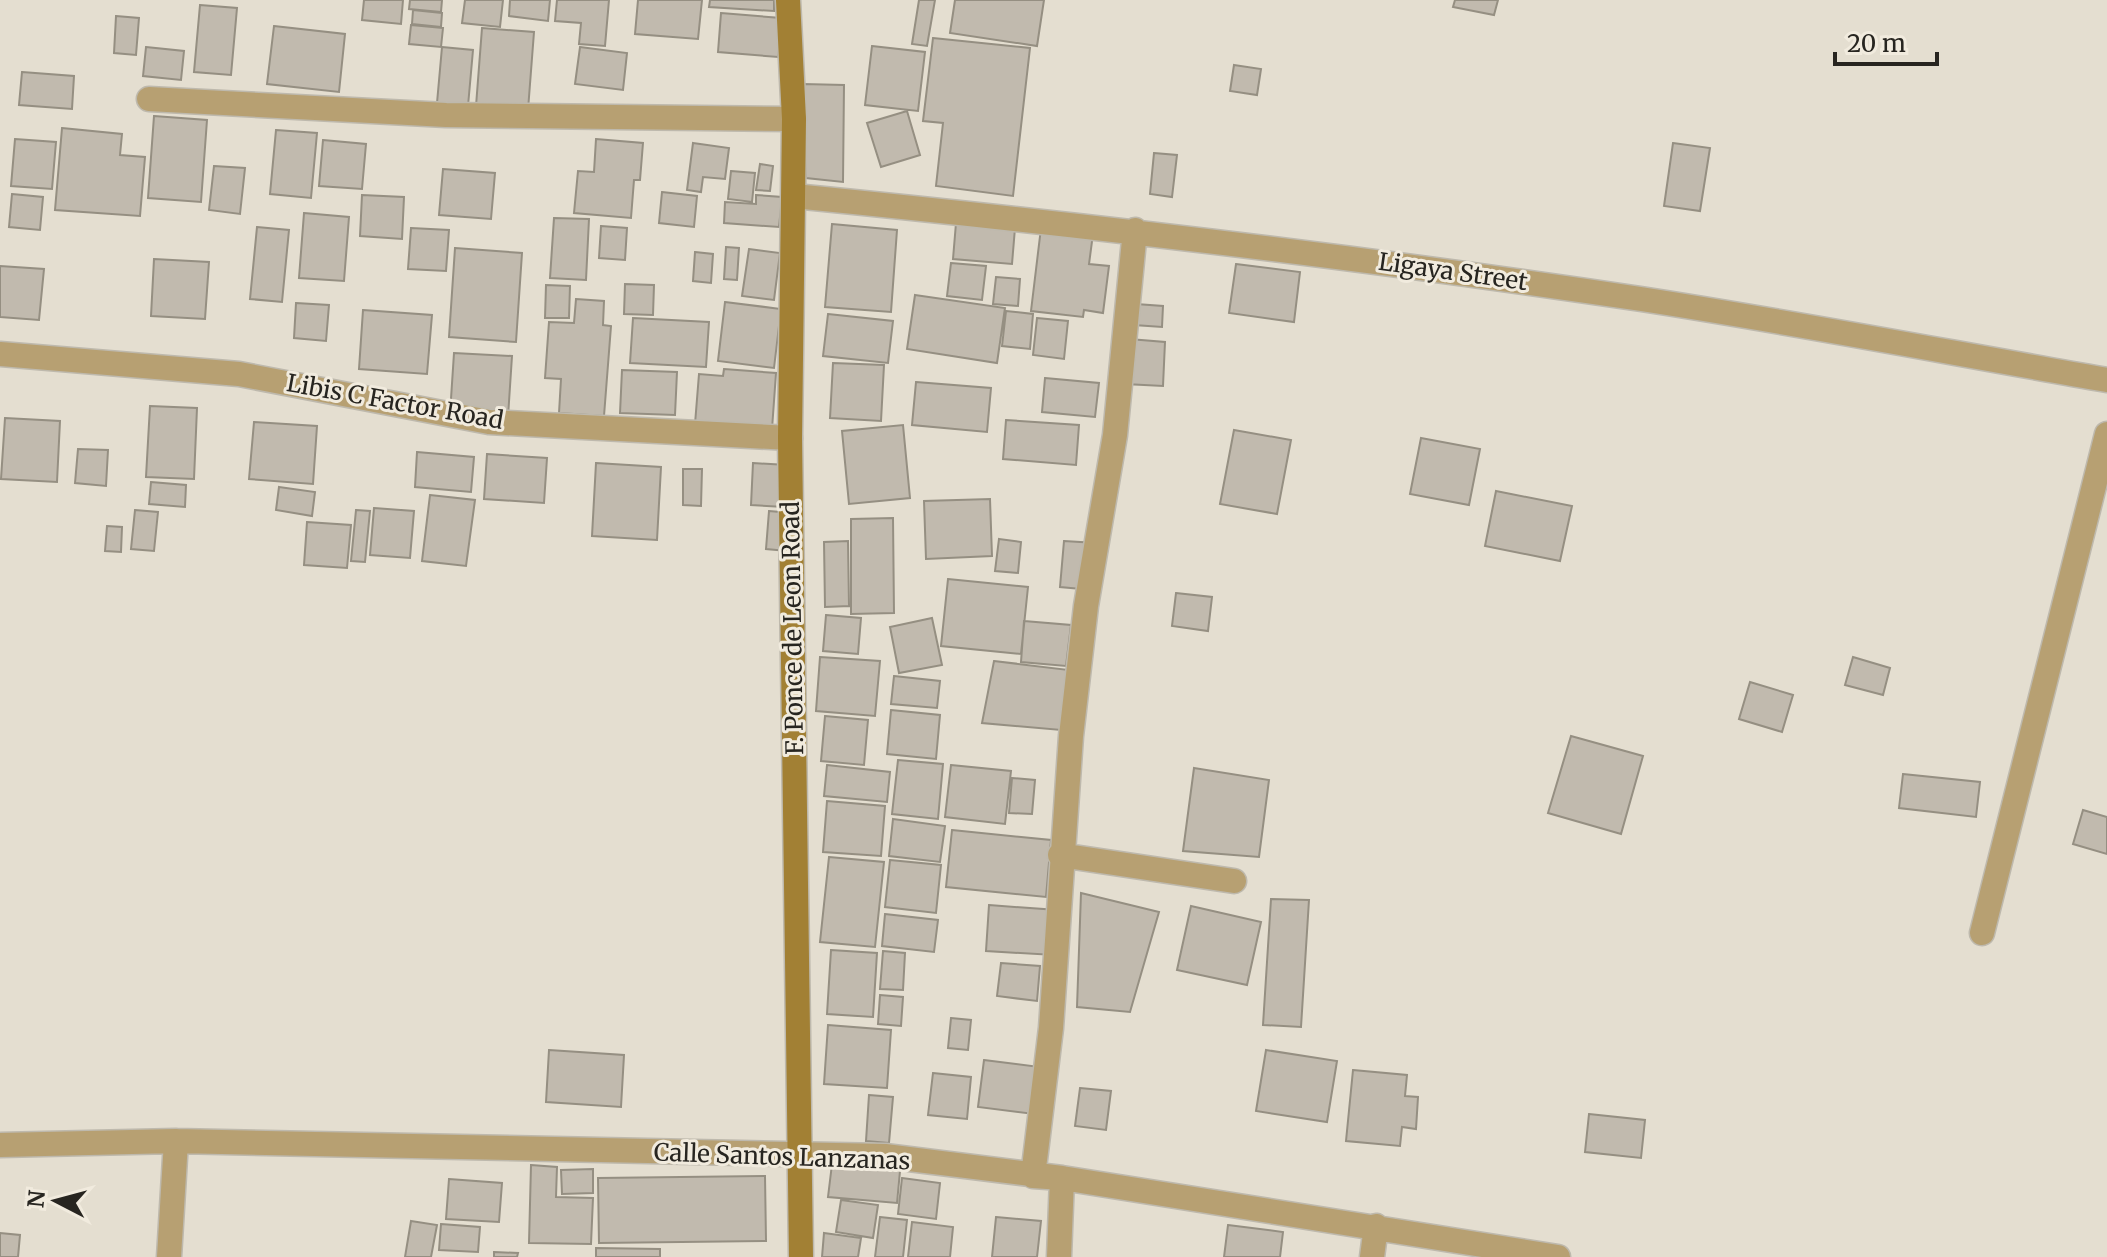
<svg xmlns="http://www.w3.org/2000/svg" width="2107" height="1257" viewBox="0 0 2107 1257" font-family="Merriweather,serif">
<style>
.building{fill:#c1baae;stroke:#958f82;stroke-width:2}
.lines{fill:none;stroke-linecap:round;stroke-linejoin:round}
.street-casing{stroke:#beb9ad;stroke-width:27}
.secondary-casing{stroke:#beb9ad;stroke-width:27}
.street{stroke:#b7a072;stroke-width:24}
.secondary{stroke:#a28034;stroke-width:24}
.labels{text-anchor:middle;stroke-width:6;stroke-linejoin:round;paint-order:stroke}
.street-label{font-size:24px;fill:#272520;stroke:#f1ebde}
</style>
<rect width="100%" height="100%" fill="#e4ded0"/>
<!-- building -->
<path class="building" d="M364 0H403L401 24 362 20Z
M410 0H442L441 12 409 9Z
M465 0H503L500 27 462 23Z
M510 0H550L548 21 509 16Z
M557 0H609L605 46 579 44 581 23 555 21Z
M638 0H702L698 39 635 34Z
M710 0H774V11L709 7Z
M919 0H935L927 46 912 44Z
M955 0H1044L1037 46 950 33Z
M1455 0H1498L1494 15 1453 7Z
M200 5 237 8 231 75 194 72Z
M413 10 442 13 441 27 412 24Z
M721 13 781 18 778 57 718 52Z
M116 16 139 18 136 55 114 53Z
M411 25 443 28 441 47 409 44Z
M274 26 345 34 339 92 267 84Z
M482 28 534 32 528 110 476 106Z
M933 38 1030 48 1013 196 936 186 943 123 923 121Z
M872 46 925 52 918 111 865 105Z
M146 47 184 51 181 80 143 76Z
M442 47 473 50 468 106 437 103Z
M580 47 627 53 623 90 575 84Z
M1234 65 1261 69 1257 95 1230 91Z
M22 72 74 76 72 109 19 105Z
M803 84 844 85 843 182 806 178Z
M907 111 920 155 881 167 867 123Z
M154 116 207 120 201 202 148 198Z
M62 128 122 134 120 155 145 157 140 216 55 210Z
M276 130 317 133 311 198 270 194Z
M15 139 56 142 52 189 11 186Z
M596 139 643 143 640 180H634L631 218 574 213 578 171 594 172Z
M323 140 366 144 362 189 319 186Z
M693 143 729 148 725 179 703 177 701 192 687 190Z
M1673 143 1710 148 1700 211 1664 206Z
M1154 153 1177 155 1172 197 1150 194Z
M760 164 773 166 770 191 756 190Z
M214 166 245 168 240 214 209 210Z
M443 169 495 173 491 219 439 215Z
M731 171 755 173 752 202 728 199Z
M662 192 697 196 694 227 659 223Z
M12 194 43 197 40 230 9 227Z
M362 195 404 197 402 239 360 236Z
M756 195 782 197 779 227 724 223 725 202 756 204Z
M304 213 349 217 344 281 299 278Z
M554 218 589 219 586 280 550 278Z
M956 223 1015 228 1012 264 953 259Z
M832 224 897 230 891 312 825 307Z
M601 226 627 228 625 260 599 258Z
M257 227 289 230 282 302 250 299Z
M411 228 449 230 446 271 408 269Z
M1041 228 1093 234 1089 264 1109 266 1103 313 1084 310 1083 317 1031 311Z
M726 247 739 248 737 280 724 279Z
M455 248 522 253 516 342 449 337Z
M749 249 780 253 774 300 742 296Z
M695 252 713 254 711 283 693 281Z
M154 259 209 262 205 319 151 316Z
M951 263 986 266 982 300 947 296Z
M1236 264 1300 272 1294 322 1229 313Z
M0 266 44 269 39 320 0 317Z
M996 277 1020 279 1018 306 993 304Z
M625 284 654 285 653 315 624 314Z
M546 285 570 286 569 318H545Z
M915 295 1005 308 997 363 907 349Z
M576 299 604 301 603 325 611 326 604 416 559 413 561 379 545 378 549 322 574 323Z
M725 302 781 309 774 368 718 361Z
M296 303 329 305 326 341 294 338Z
M1136 304 1163 306 1162 327 1134 325Z
M363 310 432 315 427 374 359 369Z
M1006 311 1033 314 1030 349 1002 346Z
M828 314 893 321 888 363 823 356Z
M633 318 709 322 706 367 630 363Z
M1037 318 1068 321 1064 359 1033 355Z
M1129 339 1165 342 1163 386 1125 384Z
M454 353 512 356 508 417 450 414Z
M833 363 884 365 881 421 830 418Z
M724 369 776 373 772 429 695 424 699 374 723 376Z
M622 370 677 372 675 415 620 413Z
M1045 378 1099 383 1095 417 1042 412Z
M916 382 991 388 987 432 912 425Z
M150 406 197 408 194 479 146 477Z
M5 418 60 421 57 482 1 479Z
M1006 420 1079 425 1076 465 1003 459Z
M254 422 317 426 313 484 249 479Z
M903 425 910 498 849 504 842 431Z
M1234 430 1291 440 1277 514 1220 504Z
M1421 438 1480 449 1469 505 1410 494Z
M78 449 108 450 106 486 75 483Z
M417 452 474 457 471 492 415 487Z
M487 454 547 458 544 503 484 499Z
M596 463 661 467 657 540 592 536Z
M753 463 787 465 784 507 751 505Z
M683 469H702L701 506 683 505Z
M151 482 186 485 185 507 149 504Z
M279 487 315 492 312 516 276 510Z
M1496 491 1572 506 1560 561 1485 546Z
M430 495 475 500 466 566 422 561Z
M990 499 992 556 926 559 924 501Z
M374 508 414 511 410 558 370 555Z
M135 510 158 512 154 551 131 549Z
M356 510 370 511 365 562 351 561Z
M769 511 791 513 787 551 766 549Z
M893 518 894 613 851 614V519Z
M307 522 351 525 347 568 304 565Z
M107 526 122 527 121 552 105 551Z
M999 539 1021 542 1018 573 995 571Z
M848 541 849 606 825 607 824 542Z
M1064 541 1096 543 1092 590 1060 587Z
M948 579 1028 587 1021 654 941 646Z
M1176 593 1212 597 1208 631 1172 626Z
M826 615 861 618 858 654 823 651Z
M932 618 942 665 899 673 890 627Z
M1024 621 1071 625 1066 666 1021 662Z
M820 657 880 661 875 716 816 711Z
M1853 657 1890 668 1883 695 1845 685Z
M994 661 1069 670 1061 730 982 723Z
M894 676 940 681 937 708 891 704Z
M1750 682 1793 695 1782 732 1739 719Z
M891 710 940 715 936 759 887 754Z
M825 716 868 720 864 765 821 761Z
M1571 736 1643 756 1621 834 1548 813Z
M898 760 943 764 938 819 892 814Z
M827 765 890 772 887 802 824 796Z
M951 765 1011 771 1005 824 945 817Z
M1194 768 1269 780 1259 857 1183 851Z
M1903 774 1980 782 1976 817 1899 808Z
M1012 778 1035 780 1032 814 1009 813Z
M827 801 885 806 881 856 823 852Z
M2083 810 2107 817V854L2073 844Z
M893 819 945 826 940 862 889 856Z
M952 830 1051 840 1046 897 946 887Z
M829 857 884 862 875 947 820 942Z
M890 860 941 865 936 913 885 907Z
M1081 893 1159 912 1130 1012 1077 1007Z
M1271 899 1309 900 1301 1027 1263 1025Z
M989 905 1057 910 1054 955 986 951Z
M1191 906 1261 922 1247 985 1177 970Z
M885 914 938 920 934 952 882 946Z
M831 950 877 953 873 1017 827 1014Z
M883 951 905 953 903 990 880 989Z
M1001 963 1040 966 1037 1001 997 996Z
M880 995 903 997 901 1026 878 1024Z
M951 1018 971 1020 968 1050 948 1048Z
M828 1025 891 1030 887 1088 824 1084Z
M549 1050 624 1055 621 1107 546 1102Z
M1266 1050 1337 1061 1327 1122 1256 1111Z
M984 1060 1040 1067 1034 1114 978 1107Z
M1353 1070 1407 1075 1405 1096 1418 1097 1416 1129 1402 1127 1400 1146 1346 1141Z
M933 1073 971 1077 967 1119 928 1115Z
M1080 1088 1111 1091 1106 1130 1075 1126Z
M869 1095 893 1097 889 1143 866 1141Z
M1589 1114 1645 1120 1641 1158 1585 1152Z
M832 1164 900 1171 897 1203 828 1197Z
M531 1165 557 1167 556 1197 593 1198 591 1244 529 1243Z
M593 1169V1193L562 1194 561 1170Z
M765 1176 766 1241 599 1243 598 1178Z
M902 1178 940 1183 936 1219 898 1214Z
M449 1179 502 1183 499 1222 446 1219Z
M841 1200 878 1205 873 1238 836 1232Z
M880 1217 907 1220 903 1257H875Z
M996 1217 1041 1221 1037 1257H992Z
M411 1221 437 1225 431 1257H405Z
M912 1222 953 1227 950 1257H908Z
M441 1224 480 1227 478 1252 439 1250Z
M1228 1225 1283 1232 1280 1257H1224Z
M0 1233 20 1235 18 1257H0Z
M824 1233 861 1238 858 1257H822Z
M596 1248 660 1249V1257H596Z
M494 1252 518 1253 517 1257H494Z"/>
<g class="lines">
<!-- street casing -->
<g class="street-casing">
<path id="street" d="M149 99 446 115 794 119
M794 196C1077 224 1359 257 1641 299 1797 323 1952 353 2107 380
M0 354 239 374 489 422 790 438
M1060 855 1234 881
M1982 933 2107 434
M0 1145 176 1141 885 1156 1062 1178 1558 1257
M169 1257 176 1141
M1059 1257 1062 1178 1033 1176 1051 1028 1071 736 1086 606 1115 435 1135 230
M1372 1257 1376 1226"/>
</g>
<!-- secondary casing -->
<g class="secondary-casing">
<path id="secondary" d="M788 0 794 119 790 438 801 1257"/>
</g>
<!-- street -->
<use href="#street" class="street"/>
<!-- secondary -->
<use href="#secondary" class="secondary"/>
</g>
<g class="labels">
<!-- street labels -->
<g class="street-label">
<text transform="translate(1453 272) rotate(8)" y="8">Ligaya Street</text>
<text transform="translate(395 402) rotate(10)" y="8">Libis C Factor Road</text>
<text transform="translate(793 628) rotate(-91)" y="8">F. Ponce de Leon Road</text>
<text transform="translate(782 1157) rotate(2)" y="8">Calle Santos Lanzanas</text>
</g>
</g>
<!-- north arrow -->
<g transform="translate(56 1201) rotate(276)" stroke="#f1ebde" stroke-width="6" paint-order="stroke">
<path d="M0-6L14 30L0 20L-14 30Z" fill="#272520"/>
<text y="-12" font-size="22" font-weight="bold" text-anchor="middle" fill="#272520">N</text>
</g>
<!-- scale -->
<path d="M1835 52v12h102v-12" fill="none" stroke="#272520" stroke-width="4"/>
<text x="1847" y="52" font-size="24" fill="#272520" stroke="#f1ebde" stroke-width="6" paint-order="stroke">20 m</text>
</svg>
